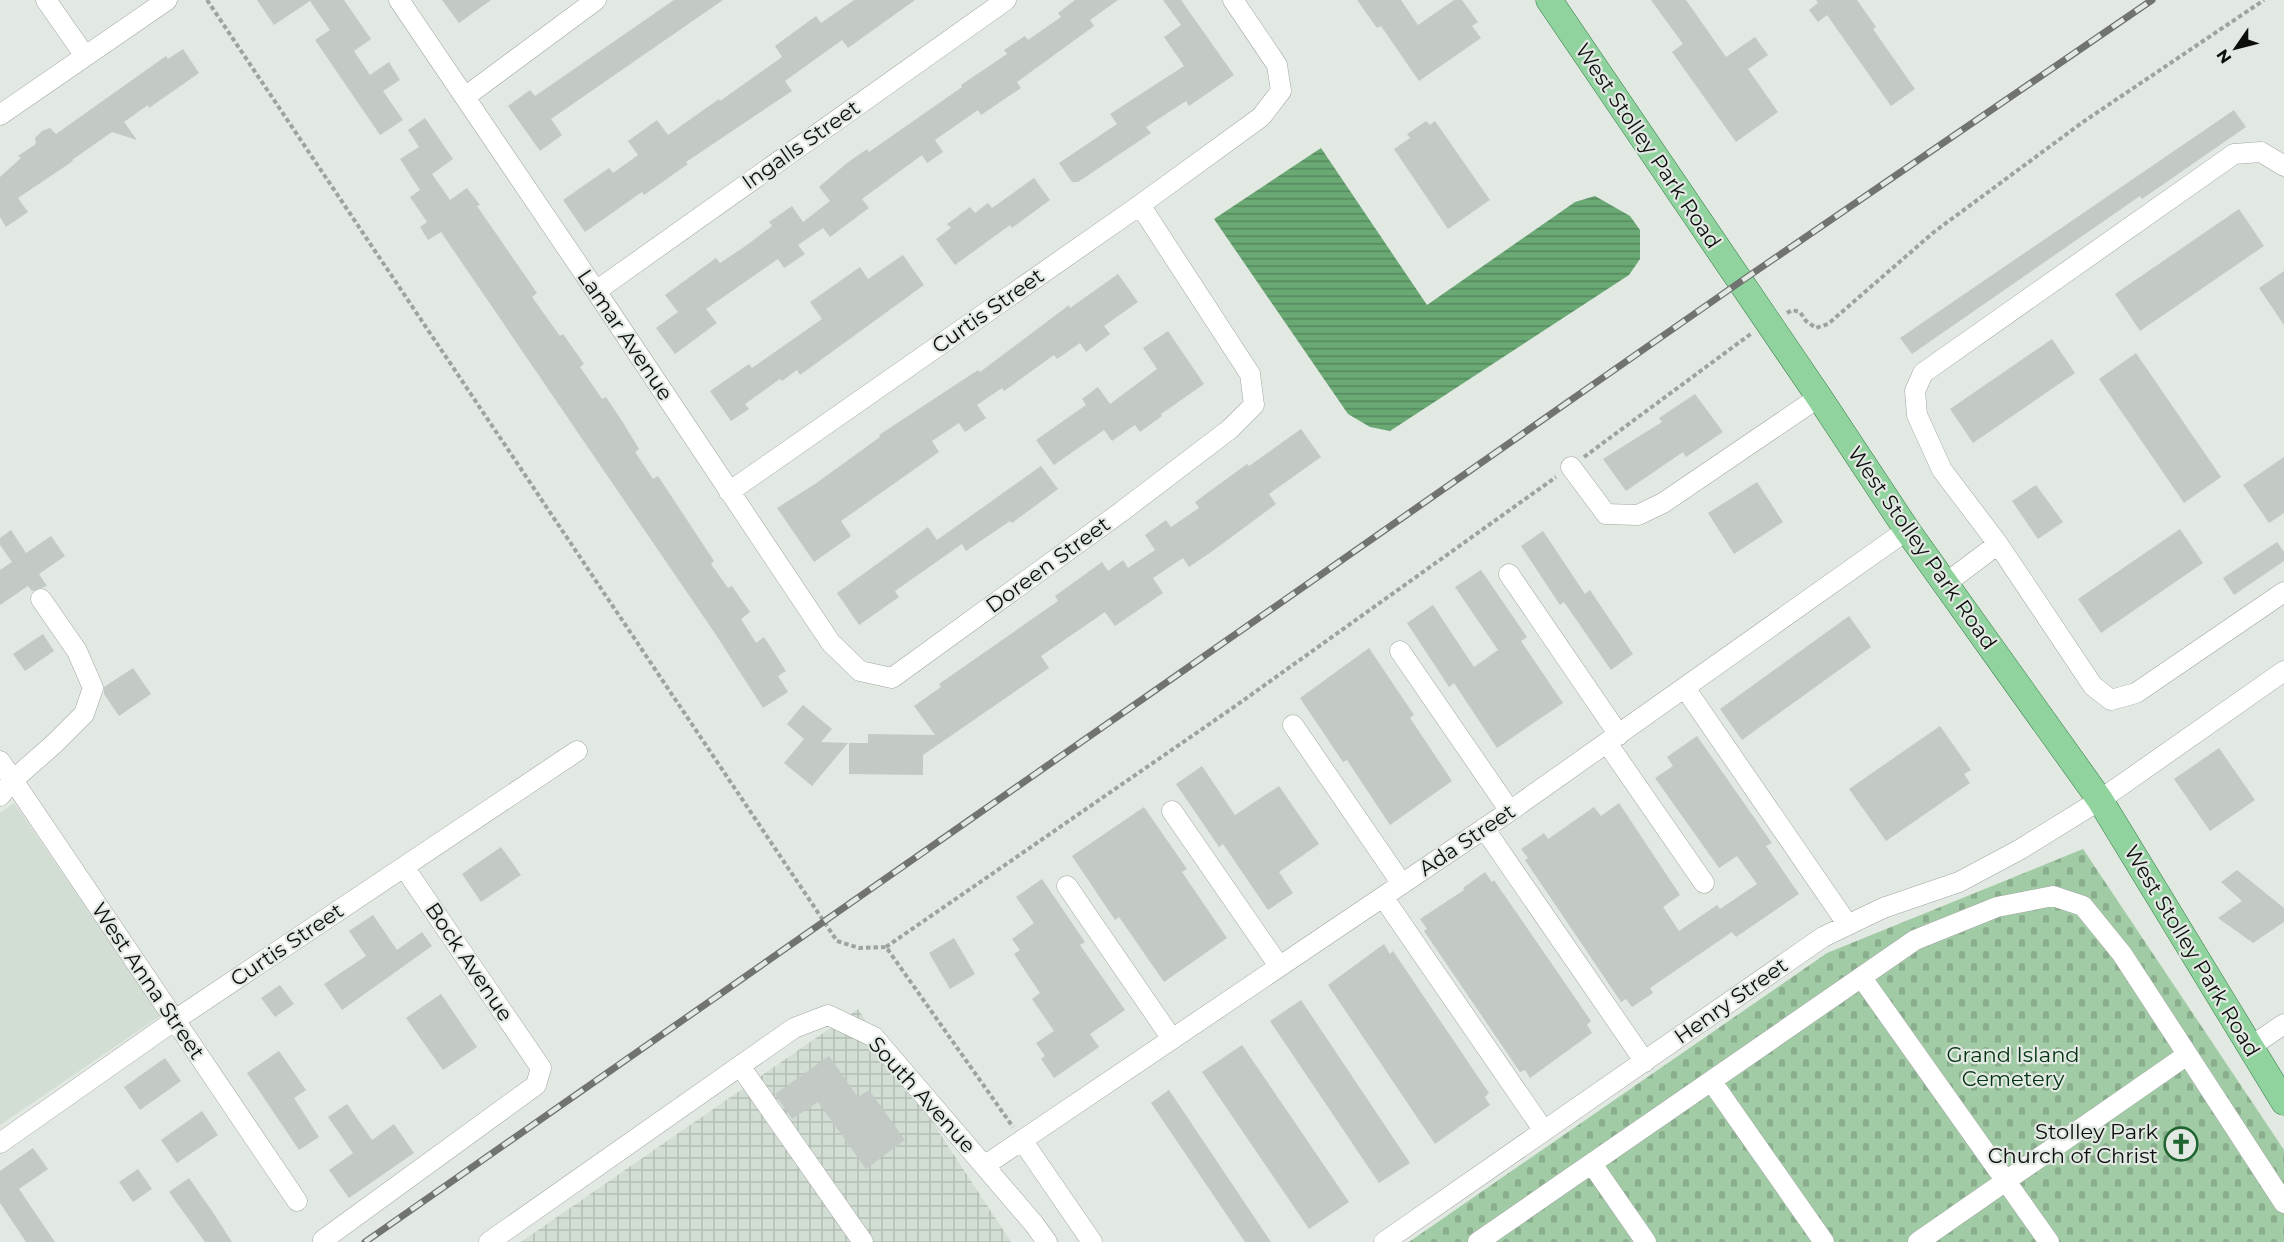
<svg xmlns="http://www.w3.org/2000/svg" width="2284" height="1242" viewBox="0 0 2284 1242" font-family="Montserrat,sans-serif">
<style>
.built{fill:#d2ded3}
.industrial{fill:url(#industrial-grid)}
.cemetery{fill:url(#cemetery-stones)}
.water{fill:url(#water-rules)}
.building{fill:#c3c9c4}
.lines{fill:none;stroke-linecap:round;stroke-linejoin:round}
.minor-casing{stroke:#a1a6a2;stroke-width:21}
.major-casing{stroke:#327b42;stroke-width:27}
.path{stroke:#9ea39e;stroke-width:4;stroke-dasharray:4.5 3;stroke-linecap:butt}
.minor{stroke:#fff;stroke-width:20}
.major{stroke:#90d39f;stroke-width:26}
.rail-casing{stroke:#707370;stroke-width:7}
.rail{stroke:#e2e8e2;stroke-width:4.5;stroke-dasharray:14;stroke-linecap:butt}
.labels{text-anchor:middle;stroke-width:4.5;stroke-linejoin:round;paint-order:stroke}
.street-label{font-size:21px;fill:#0c0e0c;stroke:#e2e8e2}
.park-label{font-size:21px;fill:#023310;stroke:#e2e8e2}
.poi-label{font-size:21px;fill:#0c0e0c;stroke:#e2e8e2;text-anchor:end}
</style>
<defs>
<pattern id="industrial-grid" width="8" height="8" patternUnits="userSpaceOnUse" patternTransform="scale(1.5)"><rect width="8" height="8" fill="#d2ded3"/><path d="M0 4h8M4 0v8" fill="none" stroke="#b3bdb4"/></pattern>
<pattern id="cemetery-stones" width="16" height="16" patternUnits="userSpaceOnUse" patternTransform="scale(1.5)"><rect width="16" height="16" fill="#a0cba5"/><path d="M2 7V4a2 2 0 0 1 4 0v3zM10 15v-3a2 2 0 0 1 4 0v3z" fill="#89ad8d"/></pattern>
<pattern id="water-rules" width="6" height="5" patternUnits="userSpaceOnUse" patternTransform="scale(1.5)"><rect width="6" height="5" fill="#6aa874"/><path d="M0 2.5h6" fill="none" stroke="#56875e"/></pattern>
</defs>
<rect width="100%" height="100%" fill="#e2e8e2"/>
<!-- built -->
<path class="built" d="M14 803 160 1016 0 1125V813Z"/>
<!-- industrial -->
<path class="industrial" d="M858 1009 1011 1242H521Z"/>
<!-- cemetery -->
<path class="cemetery" d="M2083 849 2284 1150V1242H1409L1827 953Z"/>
<!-- water -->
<path class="water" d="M1321 148 1427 305 1575 202 1595 196 1630 216 1640 230V259L1629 275 1390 431 1370 427 1348 414 1214 219Z"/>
<!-- building -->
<path class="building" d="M257 0H344L371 39 354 51 370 75 389 62 400 80 383 91 403 120 380 135 315 40 330 30 310 1 274 25Z
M442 0H491L459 23Z
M674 0H723L551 119 562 135 540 151 508 106 530 90 535 96Z
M854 0H915L848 48 842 40 785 81 792 91 686 162 688 164 644 195 642 192 585 232 563 200 609 168 613 173 638 155 628 141 657 120 668 135 719 99 720 101 782 57 775 46 816 16 821 23Z
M1075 0H1118L1090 20 1094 26 1017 82 1021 88 981 115 978 110 935 140 943 152 927 163 922 155 862 199 869 208 830 237 823 228 798 245 805 254 784 268 778 259 706 309 717 323 675 354 656 328 678 312 665 295 716 258 720 263 747 245 772 226 769 222 792 206 803 222 830 201 819 187 847 163 867 149 869 152 962 87 961 85 1007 54 1004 50 1025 36 1028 40 1061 17 1058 13Z
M1163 0H1181L1234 75 1189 106 1186 101 1146 127 1151 133 1078 182H1072L1059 163 1117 124 1110 114 1184 66 1164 37 1181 25Z
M1357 0H1401L1418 25 1454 0H1462L1478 22 1472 26 1481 38 1419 81 1381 26 1377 28Z
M1651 0H1686L1726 57 1755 37 1768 55 1748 69 1778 112 1736 142 1672 52 1683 44Z
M1816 0H1857L1876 27 1873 29 1915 89 1891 106 1827 15 1818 22 1809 10 1818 3Z
M183 49 199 73 149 108 148 105 124 122 137 140 112 132 72 160 73 161 18 198 28 212 6 227 0 217V177L21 158 18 156 36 144 35 138 42 131 50 128 56 134 166 56 168 59Z
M2234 110 2246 127 2142 199 2140 196 1912 354 1900 338Z
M425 118 453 159 432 174 450 200 467 188 480 205 477 206 537 293 532 297 560 336 563 334 584 364 580 367 602 399 606 397 622 421 639 449 635 452 653 479 658 476 714 561 711 564 728 588 732 586 750 612 741 619 756 643 764 637 786 671 778 676 788 692 763 708 716 635 441 232 428 240 420 227 427 222 410 197 420 190 400 159 419 147 408 130Z
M1426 121 1430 125 1435 121 1490 200 1448 229 1394 149 1410 138 1407 134Z
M1034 178 1050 200 1012 228 1010 225 955 265 936 239 951 228 947 224 970 207 975 213 988 203 992 208Z
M2239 209 2264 246 2140 331 2115 294Z
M903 255 924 285 800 375 797 370 782 381 780 379 745 404 749 409 731 421 710 391 749 364 752 368 822 319 810 302 860 267 868 279Z
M2284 271V325L2259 288Z
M1118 274 1138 302 1104 326 1110 334 1086 352 1080 343 1057 359 1054 355 1004 391 1002 388 977 405 986 418 965 432 959 423 932 441 939 452 841 521 851 536 814 562 777 508 815 484 880 437 879 435 978 370 980 372 1069 305 1070 308Z
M1168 331 1204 384 1161 414 1162 416 1140 432 1135 425 1112 441 1104 430 1054 465 1036 440 1086 405 1082 399 1098 387 1110 404 1157 369 1143 348Z
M2052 339 2075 373 1973 443 1950 409Z
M2136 353 2221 477 2184 503 2099 379Z
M1695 394 1723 432 1686 457 1683 452 1626 491 1603 459 1662 422 1659 418Z
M1301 429 1321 457 1269 494 1276 504 1214 550 1189 567 1183 558 1153 578 1163 593 1115 626 1105 612 1041 656 1049 668 923 755V775L849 774V743H868V734L935 735 914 706 941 687 939 684 1058 601 1055 596 1102 562 1108 571 1123 560 1128 568 1155 550 1145 535 1166 520 1171 527 1199 508 1195 502 1247 464 1249 466Z
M2284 457V513L2269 523 2243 485Z
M1041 466 1058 489 1012 523 1010 521 966 551 962 544 895 591 899 597 859 625 837 593 928 527 937 540Z
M1757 482 1783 522 1734 554 1708 513Z
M2036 485 2063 522 2038 539 2012 501Z
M2180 529 2203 563 2101 633 2078 599Z
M11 530 26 553 51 536 65 556 39 574 47 586 32 591 28 586 0 605V570L12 562 0 545V538Z
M1543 531 1585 594 1590 590 1633 654 1611 670 1564 602 1560 605 1521 546Z
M2277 542 2284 552V561L2234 595 2223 578Z
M1481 570 1527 637 1521 641 1563 703 1497 748 1454 683 1449 687 1407 623 1433 605 1474 667 1498 650 1455 587Z
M1849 616 1871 647 1742 740 1720 709Z
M43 634 54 651 25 671 13 654Z
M1369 648 1414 715 1410 718 1452 781 1390 825 1347 760 1343 762 1300 698Z
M133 668 151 694 119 716 104 694V687Z
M803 705 832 729 821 742 848 743 812 786 784 763 804 739 787 724Z
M1940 726 1971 770 1964 774 1970 783 1886 841 1849 789Z
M1697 736 1772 843 1766 846 1799 894 1736 937 1732 932 1650 988 1653 993 1632 1007 1626 999 1621 1002 1525 860 1528 858 1521 849 1544 833 1548 839 1594 807 1601 816 1619 803 1680 895 1663 907 1679 931 1717 905 1720 909 1757 884 1737 856 1719 868 1655 778 1673 766 1667 757Z
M2219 748 2255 800 2210 831 2174 779Z
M1202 766 1235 815 1279 786 1319 844 1279 872 1293 893 1268 910 1223 844 1219 847 1176 784Z
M1144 807 1187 869 1182 872 1227 938 1164 982 1119 917 1115 920 1072 856Z
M501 847 521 875 481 902 462 874Z
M2237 870 2284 908V922L2253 943 2218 918 2242 901 2221 882Z
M1485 872 1492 882 1494 880 1591 1021 1587 1025 1592 1033 1530 1078 1525 1070 1520 1072 1424 931 1427 929 1420 919 1464 890 1463 888Z
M1042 879 1085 942 1080 945 1125 1010 1090 1034 1099 1047 1054 1078 1041 1059 1045 1056 1036 1043 1054 1031 1032 999 1040 993 1014 954 1020 950 1012 939 1034 923 1016 897Z
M373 915 397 950 422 932 432 946 342 1010 324 984 366 956 349 931Z
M954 938 975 974 950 989 929 953Z
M1384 944 1390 954 1393 951 1489 1093 1485 1097 1490 1105 1435 1144 1328 985Z
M280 985 294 1004 275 1017 261 998Z
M441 994 477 1047 443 1070 406 1018Z
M1301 1000 1410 1163 1379 1183 1270 1021Z
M1242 1045 1349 1202 1309 1229 1202 1072Z
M279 1051 306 1090 294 1098 319 1137 299 1150 247 1073Z
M829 1056 858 1097 869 1090 905 1140 866 1169 818 1102 792 1119 775 1094Z
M165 1058 181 1081 140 1110 124 1087Z
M1169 1090 1271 1242H1245L1151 1103Z
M347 1104 372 1140 394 1124 414 1153 349 1198 329 1170 353 1153 328 1117Z
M202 1111 218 1135 177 1163 161 1140Z
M33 1148 48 1169 19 1189 55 1242H26L0 1203V1171Z
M138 1169 152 1189 133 1202 119 1182Z
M189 1178 214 1214 232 1242H205L169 1192Z"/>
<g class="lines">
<!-- minor casing -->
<g class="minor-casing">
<path id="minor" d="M46 0 85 56
M399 0 596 291 831 643 860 671 892 678 1121 512 1230 429 1254 405 1250 374 1140 205
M465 97 596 0
M0 115 167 0
M2284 166 2261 152 2234 154 1923 373 1915 391 1917 415 1942 470 1998 544 2093 686 2111 700 2136 693 2284 592
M596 291 1006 0
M1571 467 1606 514 1638 515 1663 503 1819 397
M729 492 1140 205 1261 117 1281 91 1277 65 1233 0
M1509 574 1619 735
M1945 584 1998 544
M1400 651 1510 811
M1685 688 1848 925
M1293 725 1402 884
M1607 743 1704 883
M0 761 297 1201
M0 796 13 780 54 744 84 714 93 688 77 651 41 599
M1172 811 1279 966
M1484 828 1645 1062
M1067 886 1172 1039
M1383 897 1544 1131
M1862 978 2049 1242
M2250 1047 2284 1024
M740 1066 863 1242
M1712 1082 1824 1242
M1022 1140 1092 1242
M0 1143 175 1020 577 751
M1592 1164 1646 1242
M984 1166 1510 811 1907 530
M323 1240 536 1085 541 1068 404 867
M489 1242 794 1028 828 1015 874 1037 1034 1224 1047 1242
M1384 1242 1823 937 1883 908 1959 882 2019 850 2100 800 2284 671
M1478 1242 1915 940 1997 907 2053 896 2083 906 2122 954 2284 1203
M1918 1242 2187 1055"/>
</g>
<!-- major casing -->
<g class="major-casing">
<path id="major" d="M1549 0 1819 397 1907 530 2100 800 2284 1102"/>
</g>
<!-- path -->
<path class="path" d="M207 0 837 941 859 948 886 947 1013 1127
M1787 313 1792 310 1800 312 1806 321 1816 328 1828 324 1934 232 2083 122 2264 0
M1584 457 1752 333
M886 947 1234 707 1556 477"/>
<!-- minor -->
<use href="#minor" class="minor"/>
<!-- major -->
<use href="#major" class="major"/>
<!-- rail casing -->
<g class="rail-casing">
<path id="rail" d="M365 1242 1740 282 2152 0"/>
</g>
<!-- rail -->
<use href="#rail" class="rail"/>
</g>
<!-- icons -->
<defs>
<g id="church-ring" transform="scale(1.725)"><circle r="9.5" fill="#e2e8e2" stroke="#206531" stroke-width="1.5"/><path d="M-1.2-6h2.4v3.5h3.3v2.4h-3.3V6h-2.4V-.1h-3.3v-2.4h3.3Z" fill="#206531"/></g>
</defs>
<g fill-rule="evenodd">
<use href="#church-ring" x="2181" y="1144"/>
</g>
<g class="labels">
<!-- street labels -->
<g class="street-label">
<text transform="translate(801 145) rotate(-35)" y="7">Ingalls Street</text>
<text transform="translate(1648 146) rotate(56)" y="7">West Stolley Park Road</text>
<text transform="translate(988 311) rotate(-35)" y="7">Curtis Street</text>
<text transform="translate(625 335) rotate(56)" y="7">Lamar Avenue</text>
<text transform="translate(1922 548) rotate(55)" y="7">West Stolley Park Road</text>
<text transform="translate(1048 565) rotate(-36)" y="7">Doreen Street</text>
<text transform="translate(1467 840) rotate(-34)" y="7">Ada Street</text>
<text transform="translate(287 945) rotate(-34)" y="7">Curtis Street</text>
<text transform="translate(2192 951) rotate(59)" y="7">West Stolley Park Road</text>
<text transform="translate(469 962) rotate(56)" y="7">Bock Avenue</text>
<text transform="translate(148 981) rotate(56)" y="7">West Anna Street</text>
<text transform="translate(1731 1001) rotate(-35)" y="7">Henry Street</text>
<text transform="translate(922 1095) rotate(48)" y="7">South Avenue</text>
</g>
<!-- park labels -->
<g class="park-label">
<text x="2013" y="1062">Grand Island<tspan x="2013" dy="24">Cemetery</tspan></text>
</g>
<!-- poi labels -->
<g class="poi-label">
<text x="2158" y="1139">Stolley Park<tspan x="2158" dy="24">Church of Christ</tspan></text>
</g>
</g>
<!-- north arrow -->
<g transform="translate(2236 48) rotate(235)" stroke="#e2e8e2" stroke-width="4.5" paint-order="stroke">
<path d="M0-4.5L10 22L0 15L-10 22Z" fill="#0c0e0c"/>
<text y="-9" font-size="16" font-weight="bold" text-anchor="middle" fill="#0c0e0c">N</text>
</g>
</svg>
